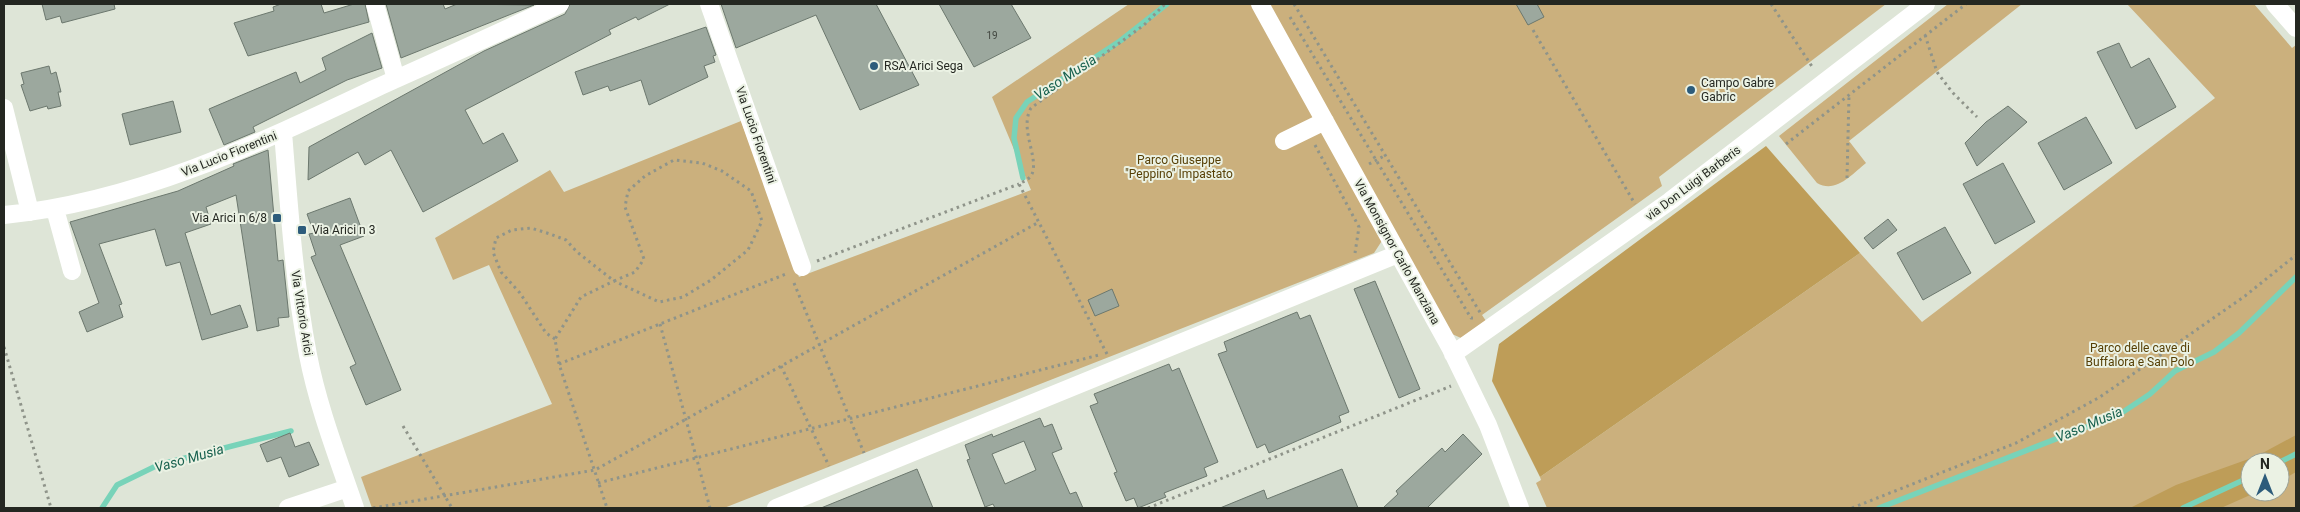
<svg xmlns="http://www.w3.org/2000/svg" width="2300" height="512" viewBox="0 0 2300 512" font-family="Roboto,sans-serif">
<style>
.green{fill:#cbb07d;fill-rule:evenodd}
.forest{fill:#be9d58}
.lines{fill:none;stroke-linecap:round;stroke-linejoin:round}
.stream{stroke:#78d3b9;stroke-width:5.5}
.building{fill:#9ca89e;stroke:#6c786e;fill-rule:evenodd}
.path{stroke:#8f948a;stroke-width:3;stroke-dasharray:2.5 4;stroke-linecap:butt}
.minor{stroke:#fff;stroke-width:18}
.poi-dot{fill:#2d5c7b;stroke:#ebf2e4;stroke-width:2}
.labels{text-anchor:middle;stroke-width:4;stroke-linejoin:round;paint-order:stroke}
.number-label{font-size:10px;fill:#424740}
.poi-label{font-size:12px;fill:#242721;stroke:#ebf2e4;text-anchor:start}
.street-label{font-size:12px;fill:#242721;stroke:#ebf2e4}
.park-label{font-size:12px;fill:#563f05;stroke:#ebf2e4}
.water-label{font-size:14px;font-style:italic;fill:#18614f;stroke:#ebf2e4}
</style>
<rect width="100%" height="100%" fill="#dee5d7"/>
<!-- green -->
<path class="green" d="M1129 4H1260L1387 233 1374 253 724 508H372L361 477 552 404 489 265 453 280 435 238 550 170 564 192 741 121 799 277 1031 190 992 97Z
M1267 4H1886L1659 177 1662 186 1482 315 1486 321 1461 338 1452 334Z
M1948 4H2022L1849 141 1866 163C1852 174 1836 194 1817 183L1779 136Z
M2127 4H2254L2292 48 2296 45V508H1547L1536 483 1541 480 1540 477 1860 253 1922 322 2215 98ZM2250 462H2280V492H2250Z"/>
<!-- forest -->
<path class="forest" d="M1766 146 1860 253 1540 477 1492 381 1499 344Z
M2296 435V472L2280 481V462H2250V492H2257L2221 508H2130L2176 485 2257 456Z"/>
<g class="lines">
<!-- stream -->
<path class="stream" d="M1023 178 1014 138 1016 118 1027 102 1120 41 1167 4
M2280 462 2296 454
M102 508 117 485 158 465 291 431
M1879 508 2120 414 2150 394 2175 371 2214 352 2239 333 2296 277
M2183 508 2250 477"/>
</g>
<!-- building -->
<path class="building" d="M42 4H114L115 9 62 23 60 16 46 20Z
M281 4H321L324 13 354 4H365L369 22 248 56 234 23 274 11 273 7Z
M386 4H443L445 9 457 4 534 5 401 58Z
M570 4H670L638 20 636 17 609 30 611 34 465 110 483 144 503 133 518 161 423 212 391 150 365 165 358 152 308 180 309 147 484 51 565 14Z
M721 4H876L919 85 860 110 816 15 736 48Z
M939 4H1011L1031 38 974 67Z
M1516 4H1537L1544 17 1528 25Z
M706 27 716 55 713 56 715 62 704 66 708 77 649 105 641 80 610 91 608 86 583 95 575 72Z
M372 33 382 68 347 80 253 127 255 132 224 145 209 109 296 72 300 83 326 70 322 58Z
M2119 43 2131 68 2149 58 2176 107 2136 129 2097 52Z
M49 66 51 74 56 72 61 92H58L61 106 48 109 47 106 30 111 21 85 24 84 21 73Z
M173 101 181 132 130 145 122 114Z
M2008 106 2027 122 1977 166 1965 143 1986 122Z
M2086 117 2112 163 2064 190 2038 143Z
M268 150 278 261 283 260 289 317 278 318 279 326 257 331 236 195 206 207 211 224 185 233 211 315 240 305 248 327 202 340 180 262 166 266 155 229 99 244 122 304 119 305 123 317 87 332 79 312 99 303 70 222 178 191 234 166 233 164Z
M2003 163 2035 222 1995 244 1963 184Z
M350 198 364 236 340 245 401 390 366 405 350 367 356 364 311 257 316 255 309 234 314 233 307 214Z
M1888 219 1897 230 1873 249 1864 238Z
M1945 227 1971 273 1923 300 1897 253Z
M1375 281 1420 389 1399 398 1354 289Z
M1112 289 1119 306 1095 316 1088 300Z
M1297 312 1300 319 1310 315 1349 412 1339 416 1341 422 1269 453 1265 444 1257 448 1218 354 1227 351 1224 342Z
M1169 364 1172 371 1179 368 1218 462 1204 468 1207 476 1164 493 1166 497 1138 508 1134 498 1126 501 1114 473 1117 472 1090 406 1098 403 1094 394Z
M1040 418 1044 427 1052 424 1062 449 1052 453 1070 494 1076 492 1083 508H995L993 504 985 507 967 460 970 459 965 445 992 434 993 437ZM1024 441 1036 470 1005 484 992 454Z
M290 433 295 447 309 442 319 465 289 477 281 457 267 462 260 445Z
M1463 434 1482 454 1427 508H1383L1398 494 1396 491 1442 448 1445 452Z
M917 469 933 508H821Z
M1342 469 1358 508H1220L1264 490 1267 499Z"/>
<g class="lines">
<!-- path -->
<path class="path" d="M1294 4 1481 314
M1771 4 1813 68
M1290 17 1471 318H1473
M1533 30 1635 204
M1925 35 1937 72 1952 92 1977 117
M1786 144 1966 4
M1315 145 1359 227 1355 253
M1369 164 1386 155
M1847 178 1849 95
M817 261 1019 184
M794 283 864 453
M660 324 710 508
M555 339 546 333 520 293 501 272 493 252 496 238 512 230 531 228 550 234 566 240 577 252 614 281 635 272 644 259 625 207 628 191 645 176 674 160 702 163 722 171 751 191 762 221 748 250 711 280 683 297 659 302 614 281 581 297 555 339 559 364 607 508
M4 347 51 508
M1107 354 1019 184C1024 181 1030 179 1032 174 1039 157 1019 129 1031 108L1144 25 1165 4
M559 364 786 274
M781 366 829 466
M403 426 452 508
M598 483 1099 355
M373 508 595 470 1039 222
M1148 508 1451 386
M1852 508 2016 443 2100 397 2245 296 2296 255"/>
<!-- minor -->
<path class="minor" d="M375 4 396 79
M709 4 802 267
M1260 4 1451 349 1488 425 1520 508
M2275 4 2296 28
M4 108 30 212
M283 132C289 207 294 282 308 355 318 407 338 458 355 508
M1284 141 1325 121
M55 209 72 271
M4 215C135 202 256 145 374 89 436 61 499 33 560 4
M1453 354 1670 201 1926 4
M288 508 348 488
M776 508 1398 254"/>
</g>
<!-- markers -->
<g class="poi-dot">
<circle cx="874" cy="66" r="5"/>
<circle cx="1691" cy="90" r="5"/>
<rect x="272" y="213" width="10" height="10" rx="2.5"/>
<rect x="297" y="225" width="10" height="10" rx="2.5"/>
</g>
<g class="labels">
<!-- number labels -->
<g class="number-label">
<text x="992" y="39">19</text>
</g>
<!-- poi labels -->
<g class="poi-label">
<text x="884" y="70">RSA Arici Sega</text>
<text x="1701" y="87">Campo Gabre<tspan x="1701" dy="14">Gabric</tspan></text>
<text x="267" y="222" text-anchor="end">Via Arici n 6/8</text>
<text x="312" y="234">Via Arici n 3</text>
</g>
<!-- street labels -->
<g class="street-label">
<text transform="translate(756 135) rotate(71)" y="4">Via Lucio Fiorentini</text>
<text transform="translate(229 154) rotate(-22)" y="4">Via Lucio Fiorentini</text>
<text transform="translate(1693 183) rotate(-37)" y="4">via Don Luigi Barberis</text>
<text transform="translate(1397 252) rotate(61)" y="4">Via Monsignor Carlo Manziana</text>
<text transform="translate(302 313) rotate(81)" y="4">Via Vittorio Arici</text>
</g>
<!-- park labels -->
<g class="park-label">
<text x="1179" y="164">Parco Giuseppe<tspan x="1179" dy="14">"Peppino" Impastato</tspan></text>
<text x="2140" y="352">Parco delle cave di<tspan x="2140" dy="14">Buffalora e San Polo</tspan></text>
</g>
<!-- water labels -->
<g class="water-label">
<text transform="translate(1065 77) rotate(-33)" y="5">Vaso Musia</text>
<text transform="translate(2089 424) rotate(-23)" y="5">Vaso Musia</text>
<text transform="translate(189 458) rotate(-16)" y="5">Vaso Musia</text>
</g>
</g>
<!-- border -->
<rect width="2300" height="512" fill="none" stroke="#242721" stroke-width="10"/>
<!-- north arrow -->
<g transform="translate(2265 477)"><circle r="24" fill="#ebf2e4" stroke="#9ba196"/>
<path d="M0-4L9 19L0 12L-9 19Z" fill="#2d5c7b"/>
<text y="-8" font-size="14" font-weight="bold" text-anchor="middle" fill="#242721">N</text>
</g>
</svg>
